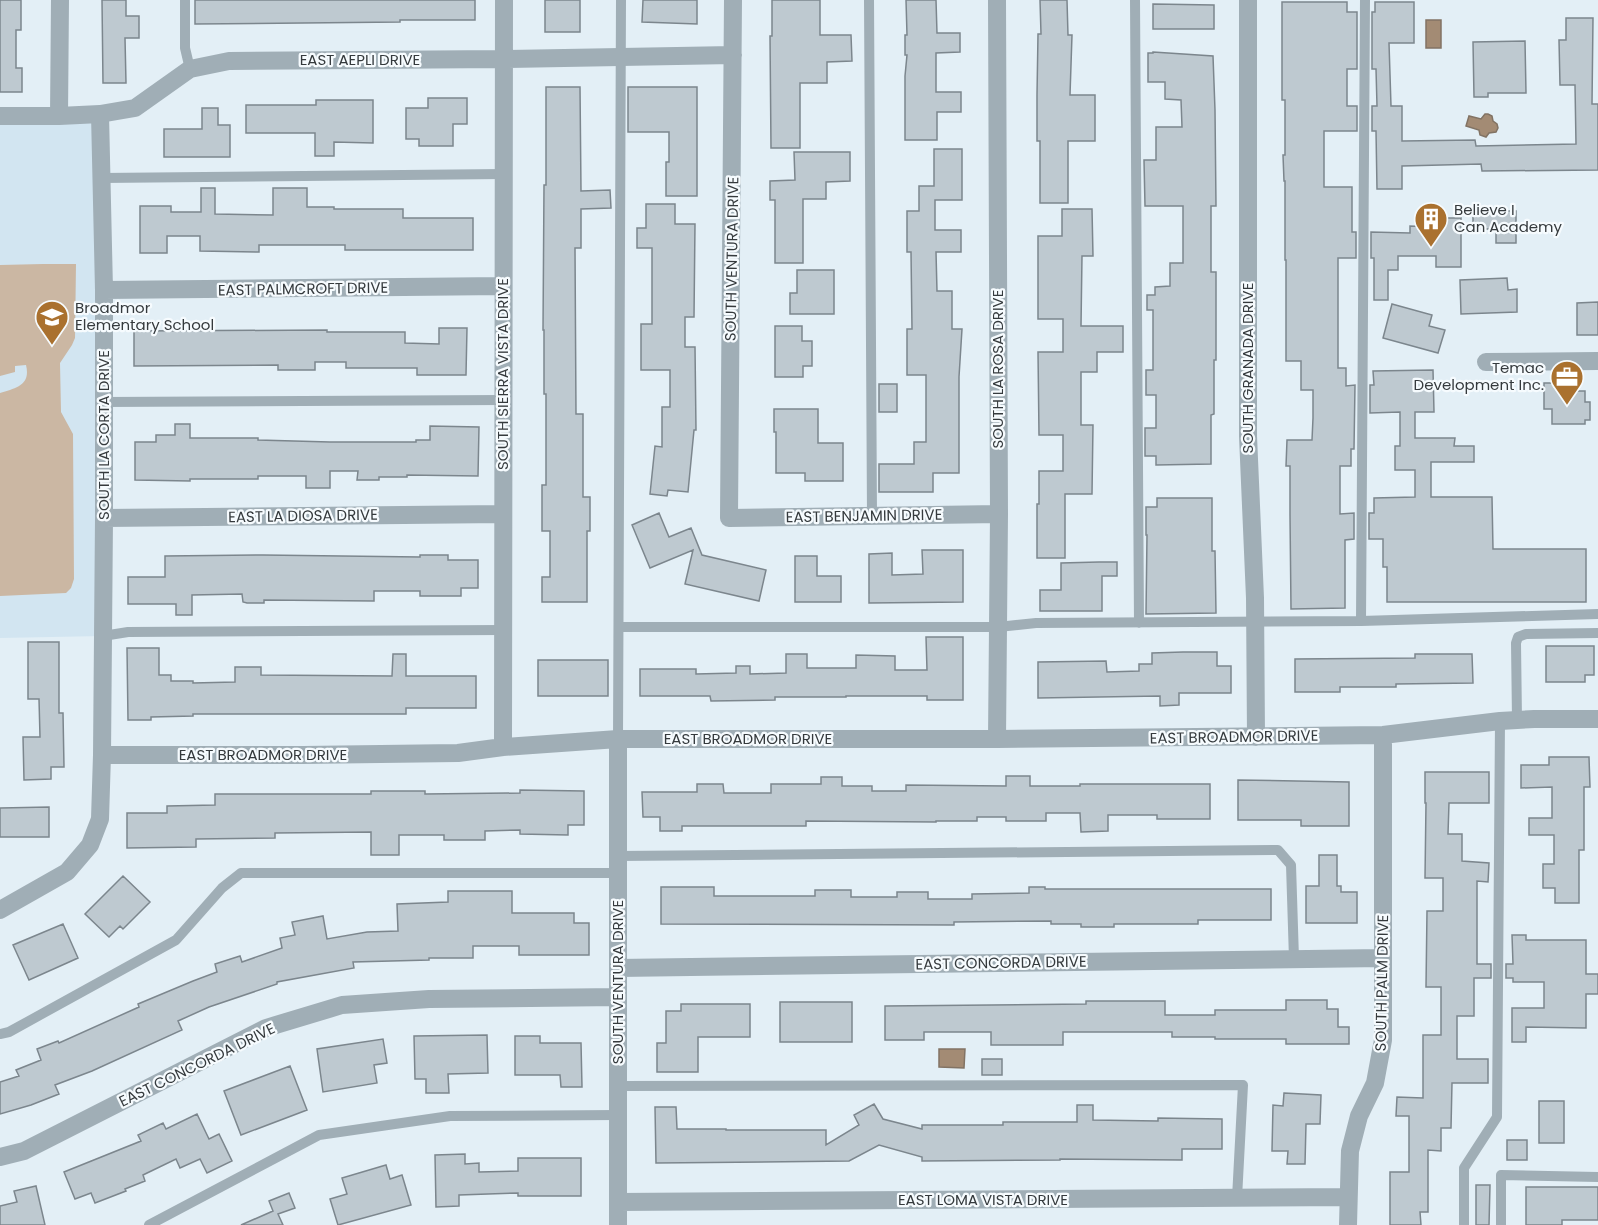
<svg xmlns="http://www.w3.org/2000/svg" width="1598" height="1225" viewBox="0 0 1598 1225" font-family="Poppins,sans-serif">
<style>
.built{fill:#d2e5f1}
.green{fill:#cbb7a3}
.water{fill:#a38b74;stroke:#827364;stroke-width:1.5}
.building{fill:#bec9d0;stroke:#7c868d;stroke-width:1.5}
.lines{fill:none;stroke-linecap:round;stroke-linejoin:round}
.lane{stroke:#a0aeb6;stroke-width:10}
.street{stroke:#a0aeb6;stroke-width:18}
.labels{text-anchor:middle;stroke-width:4.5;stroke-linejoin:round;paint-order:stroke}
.street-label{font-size:15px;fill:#353a3d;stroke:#f6fbfe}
.poi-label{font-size:15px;fill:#353a3d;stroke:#f6fbfe;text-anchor:start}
</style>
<rect width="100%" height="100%" fill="#e3eff6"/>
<!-- built -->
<path class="built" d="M100 114 103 636 0 638V116Z"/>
<!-- green -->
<path class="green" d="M43 264H76L75 338 72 345 60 363 61 412 73 434 74 579 71 588 66 593 0 596V393C16 388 31 385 26 365L15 366V372L0 376V265Z"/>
<!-- water -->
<path class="water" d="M1426 20H1441V48H1426Z
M1485 114H1488L1492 116 1493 121 1497 124 1498 128 1496 132 1489 133 1486 137 1480 135 1479 130 1466 126 1469 116 1481 119Z
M939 1049H965L964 1068 939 1067Z"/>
<!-- building -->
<path class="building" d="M0 0H21V30H16V68H22V92H0Z
M102 0H126V16H139V38H125L126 83H103Z
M195 0H475V20H400V22L195 24Z
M545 0H580V32H545Z
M643 0H697V24L642 22Z
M772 0H820V35H851L852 61 827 62V83H800V148H771L770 36H772Z
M906 0H936L937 33H960V52L936 53V92H961V112H937V140H905V76L907 55H905V35H907Z
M1040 0H1067L1068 35H1072L1070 95H1095V141H1068V203H1040V141H1037V95L1038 34H1041Z
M1282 2H1347V12H1357V69H1347V106H1357V131H1324V187H1352V232H1356V258H1338V368H1346V386L1355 385 1354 449H1351V466H1340V514L1354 513V539L1345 540V608L1291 609 1290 515V466H1286L1287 440H1312L1313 418V390H1301V361H1286V260H1285V181H1284L1283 155H1285V100H1282Z
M1375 2H1414V43H1389L1391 106H1402V141L1475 140 1476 146 1576 144 1575 85H1560L1559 40H1566V18H1593L1592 104H1598V170L1482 171 1481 164 1402 166V189H1377L1376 131H1372V106H1377L1376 69H1372V12H1375Z
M1153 4 1214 5V29H1153Z
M1525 41 1526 93H1488V97H1474L1473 42Z
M1153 52 1213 56 1215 110 1216 206H1211V272H1216V360H1214V414L1211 415V464L1156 465V456H1145V428H1156V395H1146V370H1153V310H1147V295H1155V287L1170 286V263H1183V206H1145L1144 160H1156V127H1182L1181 100 1165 99V82H1148V53H1153Z
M546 87H580L581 191 610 190 611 208 581 209V248H575L576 414H583V497H590V531H587V602H542V577H550V531H542V485H546V394H544V330H543L544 185H546Z
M628 87H697V196H666V162H669V132H628Z
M428 98H467V124H453V146H419V139H406V108H428Z
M316 100H373V143L334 142V156H315V133H246V105H316Z
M202 108H218V125H230V157H164V129H202Z
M934 149H962V200H935V230H961V252H936L937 291H952V329H962L959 377V473H933V492H879V464H914V442H926V375H907V329H912L911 252H907V211H919V186H934Z
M794 152H850V181L826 182V199H803V263H775V200H770V181L795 180Z
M201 188H215V214L273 215V188H307V207H334V209H403V218H473V250H345V245H259V252L200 251V236H167V253H140V206H171V212H201Z
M646 204H675V224H695L694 317H685V347H695L696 430H694L688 492 668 490 667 496 650 494 655 446 662 447V407H670V370H641V324H652V248H637V228H646Z
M1062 209H1092L1093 256H1082L1081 326H1123V352H1097V372H1081V425H1093L1092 494H1065V558H1037V504H1039V471H1063V435H1039L1038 352H1063V319H1038V236H1062Z
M1473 211H1516V243H1496V229H1473Z
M1433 218H1461V267H1436V256H1398V270H1388V300H1374V258H1371V232L1410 233V226L1433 227Z
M797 270H834V314H790V293H797Z
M1507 278 1508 290 1517 289V312L1461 314 1460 280Z
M1598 302V335H1577V303Z
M1392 304 1432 315 1429 326 1445 330 1438 353 1383 338Z
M775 326H802V341H812V366H803V377H775Z
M439 328H467L466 375H417V368H346V362H315V370H278V365L134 366V331L327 330V332H405V343L439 344Z
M1433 370 1434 412H1415V438H1455L1454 446H1474V462H1431V497H1492L1493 549H1586V602H1387V567H1383V539H1369V513H1374V498L1415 497V470H1395V446H1400V412L1370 413V385H1374L1373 371Z
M1544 383H1567V391H1585V402H1590V420H1585V424H1552V409H1544Z
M879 384H897V412H879Z
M774 409H818V443H843V481H805V473H776V432H774Z
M175 424H190V438H258V440L330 442H416V440H430V426L479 427 478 476 407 475V477H379V480H357L358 471H330V488H306V476H258V479H190V481L135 480V442H156V435H175Z
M1157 498H1212V551H1215L1216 613 1146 614 1147 535H1146V507H1157Z
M659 513 669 537 691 528 702 555 766 570 759 601 685 584 693 550 650 568 632 525Z
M922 550H963V602L869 603V554L892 553V575L923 574Z
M263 555 420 557V555H448V560H478V588H461V596H420V591H374V601L264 600V603H247L243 602 242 594 192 595V615H176V604H128V577H165V556Z
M795 556H817V576H841V602H795Z
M1099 562H1117V576H1102V611H1040V590H1061V563Z
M926 637H963V700H927V696H846V697H775V700L711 701 710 696H640V669H696V674L736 673V666H750V674L786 673V654H807V668H856V655L895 656V670H927Z
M28 642H59V713H63L64 767H51V779L24 780 23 737H40L39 699H28Z
M1546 646H1594V675H1585V682H1546Z
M127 648H159V675H171V681H193V683L235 682V667H261V675L392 676 393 654H406V676H476V708H406V714H193V716L151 717V720H128Z
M1183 652H1217V666H1231V693H1179V705L1160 706V696L1038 698V662L1106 661 1107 672 1139 671V664H1152V653Z
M1415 654H1472L1473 683 1396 684V687H1340V692H1295V659L1415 658Z
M538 660H608V696H538Z
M1549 757H1589L1590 787H1584V850H1579V903H1555V888H1543V864H1554V835H1529V818H1552V787L1521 788V765H1549Z
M1425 772H1489V803H1449L1448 834H1462V861L1489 863 1488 882 1477 881V964H1491V978H1474V1016H1457V1059H1488V1083H1452L1451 1128H1441V1151L1428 1150V1212H1420L1421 1225H1390V1172H1409V1116H1396L1397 1097 1423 1098V1035H1441V987H1426L1427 911H1443V878H1425L1426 803H1425Z
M1006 776H1030V786H1080V784H1210V819H1157V815H1108V831L1081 832 1080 813H1046V821H1006V817H977V821H936V822L806 821V826H682V831H660V817H643L642 792H697V784H723L724 793H771V784H821V777H842V786H872V791H906V785L1006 786Z
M1238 780 1349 782V826H1301V820H1238Z
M520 790 584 791V825H568V835L520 834V830L485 831V840H444V835H399V855H371V832L275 833V838L196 839V847L127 848V813H167V806L215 805V794H371V791H425V794L520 793Z
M49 807V837H0V808Z
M1319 855H1337V886H1341V892H1357V923H1306V886H1319Z
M123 876 150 902 123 929 120 926 109 937 85 914Z
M661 887H714V896H815V890H851V897H897V892H928V899H972V894L1029 893V887H1045V889H1271V920H1198V924H1114V927H1081V924H1051V921L954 922V925L661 924Z
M448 891H512V913H574V923H589V955H519V946H473V958H429V960L353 962 354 968 277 982V984L209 1007 178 1021 182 1030 92 1071 55 1085 59 1094 31 1105 0 1114V1082L19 1076 16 1070 41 1060 37 1049 58 1041 59 1043 139 1007 138 1004 193 981 217 972 215 964 240 956 242 962 282 948 280 938 295 935 292 922 323 916 327 939 367 932 398 931 397 904 448 902Z
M63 924 78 958 29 980 13 945Z
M1512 935H1526V940H1586V974H1598V994H1586V1028L1526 1027V1042H1512V1008H1544V982H1513V978H1506V964H1513Z
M1286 1000H1327V1009H1338V1027H1349V1044H1286V1039H1215V1037H1172V1032H1063V1045H991V1032H924V1040H885V1006L1086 1004V1001H1165V1015H1215V1010H1286Z
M780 1002H852V1042H780Z
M681 1004H750V1037H698V1072H657V1043H666V1011H681Z
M487 1035 488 1073 448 1074 449 1093H426V1079H415L414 1036Z
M515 1036H540V1043H581L582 1087H561L560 1075H515Z
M383 1039 387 1063 374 1065 377 1083 323 1092 317 1049Z
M982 1059H1002V1075H982Z
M290 1066 307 1110 241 1135 224 1091Z
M1284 1093 1321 1095 1320 1124H1306L1305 1164H1287L1288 1151H1272L1273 1105 1283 1106Z
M1539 1101H1564V1143H1539Z
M874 1104 883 1119 922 1129V1125H1003V1122H1077V1105H1093V1120L1158 1121V1118L1222 1119V1149H1182V1160L1060 1159V1160L922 1161V1157L879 1145 849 1161 656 1163 655 1107H676L677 1129H726V1130H826V1145L859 1125 854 1115Z
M197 1114 209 1139 219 1134 232 1161 207 1173 200 1159 180 1168 176 1159 143 1175 145 1181 125 1189 126 1191 95 1203 91 1193 75 1199 64 1172 141 1141 138 1135 163 1123 166 1129Z
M1507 1140H1527V1160H1507Z
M465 1154V1164L479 1163V1172L518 1171V1158H581V1196H518V1193L459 1195V1206L436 1207 435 1155Z
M386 1165 390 1179 402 1175 411 1205 338 1225 330 1199 347 1194 342 1178Z
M1476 1185H1490L1489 1225H1476Z
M36 1186 45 1225H0V1206L17 1202 14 1191Z
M1526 1187H1598V1220H1562V1225H1526Z
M289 1193 295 1208 278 1214 283 1225H241L273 1211 269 1201Z"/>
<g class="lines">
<!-- lane -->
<path class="lane" d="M185 0V48L190 69
M869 0 872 516
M1135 0 1139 623
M101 178 503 174
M104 402 503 400
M1361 621 1598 614
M619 627H998L1036 623 1361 621 1365 0
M103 636 128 632 503 630
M1517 720 1516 643 1518 637 1526 634 1598 633
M618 739 621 0
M618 856 1278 850 1291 865 1294 959
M0 1034 9 1032 176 940 222 888 241 873H618
M618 1086 1243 1085 1237 1198
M149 1225 319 1135 450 1116 618 1115
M1464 1225V1168L1497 1117 1500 721
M1501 1225V1175L1598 1177"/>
<!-- street -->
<path class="street" d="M733 0 729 518 999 514
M1248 0V436L1255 598 1256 737
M0 116H59L100 114 135 108 190 69 229 61 503 59 733 55
M59 116 60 0
M104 290 503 286
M1486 362 1598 361
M104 518 503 514
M997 739 999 514 997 0
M503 747 504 0
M102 755H303L458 753 503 747 618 739H997L1383 735 1500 721 1534 719H1598
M0 910 67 872 90 845 100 819 102 755 104 518V290L100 114
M618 968 1383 958
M0 1157 24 1151 266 1028 342 1005 429 999 618 997
M618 1202 1348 1197
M618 1225V739
M1348 1225 1350 1151 1359 1116 1375 1083 1383 1040V735"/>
</g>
<!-- icons -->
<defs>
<g id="building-pin" transform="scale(1.725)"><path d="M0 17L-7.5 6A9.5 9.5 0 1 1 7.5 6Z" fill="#aa712f" stroke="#f6fbfe"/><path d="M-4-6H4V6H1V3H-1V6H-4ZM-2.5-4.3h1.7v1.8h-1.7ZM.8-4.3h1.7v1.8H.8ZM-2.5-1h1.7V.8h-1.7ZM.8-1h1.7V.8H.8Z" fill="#fff"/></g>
<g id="school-pin" transform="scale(1.725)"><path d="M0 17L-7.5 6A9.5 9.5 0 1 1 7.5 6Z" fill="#aa712f" stroke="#f6fbfe"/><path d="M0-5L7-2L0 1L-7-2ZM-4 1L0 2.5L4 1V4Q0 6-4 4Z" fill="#fff"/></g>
<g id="office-pin" transform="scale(1.725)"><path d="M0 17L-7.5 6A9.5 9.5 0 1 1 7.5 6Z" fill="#aa712f" stroke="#f6fbfe"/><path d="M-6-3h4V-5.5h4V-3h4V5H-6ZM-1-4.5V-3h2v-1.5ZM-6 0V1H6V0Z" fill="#fff"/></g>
</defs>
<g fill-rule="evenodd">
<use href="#building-pin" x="1431" y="219"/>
<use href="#school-pin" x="52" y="317"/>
<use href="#office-pin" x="1567" y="377"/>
</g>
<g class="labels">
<!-- street labels -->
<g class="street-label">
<text x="360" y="65">EAST AEPLI DRIVE</text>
<text transform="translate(732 259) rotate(-89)" y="5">SOUTH VENTURA DRIVE</text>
<text transform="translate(303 289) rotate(-1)" y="5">EAST PALMCROFT DRIVE</text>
<text transform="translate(1248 368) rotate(-90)" y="5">SOUTH GRANADA DRIVE</text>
<text transform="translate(998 369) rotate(-90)" y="5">SOUTH LA ROSA DRIVE</text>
<text transform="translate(503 374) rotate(-90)" y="5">SOUTH SIERRA VISTA DRIVE</text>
<text transform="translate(104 435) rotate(-90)" y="5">SOUTH LA CORTA DRIVE</text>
<text transform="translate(303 516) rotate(-1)" y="5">EAST LA DIOSA DRIVE</text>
<text transform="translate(864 516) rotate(-1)" y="5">EAST BENJAMIN DRIVE</text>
<text transform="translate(1234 737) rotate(-1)" y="5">EAST BROADMOR DRIVE</text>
<text x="748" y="744">EAST BROADMOR DRIVE</text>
<text x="263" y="760">EAST BROADMOR DRIVE</text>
<text transform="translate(1001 963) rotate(-1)" y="5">EAST CONCORDA DRIVE</text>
<text transform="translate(618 982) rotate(-90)" y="5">SOUTH VENTURA DRIVE</text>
<text transform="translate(1382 983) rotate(-89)" y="5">SOUTH PALM DRIVE</text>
<text transform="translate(197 1065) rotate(-26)" y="5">EAST CONCORDA DRIVE</text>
<text x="983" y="1205">EAST LOMA VISTA DRIVE</text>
</g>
<!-- poi labels -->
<g class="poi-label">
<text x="1454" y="215">Believe I<tspan x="1454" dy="17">Can Academy</tspan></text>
<text x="75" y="313">Broadmor<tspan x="75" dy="17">Elementary School</tspan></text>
<text x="1544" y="373" text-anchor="end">Temac<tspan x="1544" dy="17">Development Inc.</tspan></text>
</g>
</g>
</svg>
